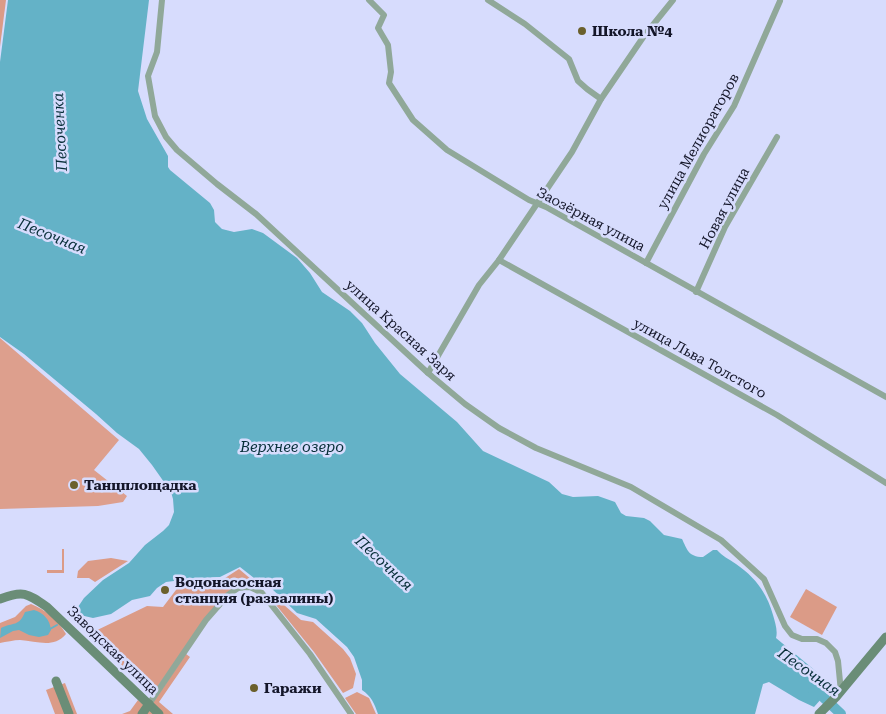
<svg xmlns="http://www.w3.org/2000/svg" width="886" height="714" font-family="'Roboto Serif',serif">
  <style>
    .green { fill: #dd9f8d }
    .forest { fill: #db9b87 }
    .water { fill: #64b2c7 }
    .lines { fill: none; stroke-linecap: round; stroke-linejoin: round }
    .stream { stroke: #64b2c7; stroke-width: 2 }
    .river { stroke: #64b2c7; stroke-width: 10 }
    .street { stroke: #90a899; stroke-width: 6 }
    .secondary { stroke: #6a8d77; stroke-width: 9 }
    .poi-dot { fill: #6b602c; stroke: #d7dcfd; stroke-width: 2 }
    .labels { text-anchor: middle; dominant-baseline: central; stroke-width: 5; stroke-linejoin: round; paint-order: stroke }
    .poi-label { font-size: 14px; font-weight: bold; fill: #141629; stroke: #d7dcfd; text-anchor: start }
    .street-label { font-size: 14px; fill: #141629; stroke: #d7dcfd }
    .water-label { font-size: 15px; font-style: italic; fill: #082f39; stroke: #d7dcfd }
  </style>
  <rect width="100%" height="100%" fill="#d7dcfd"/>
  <!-- green -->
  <path class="green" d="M0 338 119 440 94 470 127 496 123 502 98 506 0 509Z"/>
  <!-- forest -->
  <g class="forest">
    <path d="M0 0H6L0 47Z"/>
    <path d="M62 549H64V573H47V570H62Z"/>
    <path d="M111 558 128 561 95 582 89 578H77L78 571 88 561Z"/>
    <path d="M239 569 252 580 251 584 226 593 152 694 89 634 147 606 163 607 179 586 222 580Z"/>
    <path d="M806 589 837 607 822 635 790 617Z"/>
    <path d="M275 597 301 620 313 622 343 649 350 658 356 674 353 688 343 693 314 652 272 600Z"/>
    <path d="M31 604C46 610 58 620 66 634 53 649 37 641 20 640 14 640 6 642 0 643V623L15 617 26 606Z"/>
    <path d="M186 654 190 657 159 702 173 714H163L152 704Z"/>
    <path d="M65 683 77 714H55L46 690Z"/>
    <path d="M357 692 369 698 376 714H356L345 698Z"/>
    <path d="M138 700 154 714H122L130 711Z"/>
  </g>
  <!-- water -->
  <g class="water">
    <path d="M8 0H149L138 91 147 119 168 156V167L170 170 210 203 214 210 215 222 222 229 234 232 252 229 263 233 297 258 310 273 322 292 350 311 362 323 375 343 400 374 457 422 483 451 549 482 562 494 573 497 598 496 615 502 621 513 626 516 644 518 650 521 664 535 682 539C687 549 688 557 703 557L713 550H717C722 556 729 559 736 564 755 577 767 593 773 615 775 622 778 631 776 638L818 673 830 689 814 707 799 700 769 682 763 684 755 714H378C374 703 372 697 362 690V680L354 657 347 647 316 619 297 613 269 586 254 578 240 567 220 577 198 578 166 582 157 588 150 596 132 600 111 614 93 618 80 615 78 607 84 598 103 580 129 563 145 545 163 531 169 525 174 512 173 499 171 492 152 465 139 449 117 433 96 414 24 354 0 337V62Z"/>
    <path d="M34 610C44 613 50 620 51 630L48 635 39 637 29 635 19 630 13 631 0 638 1 628C13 622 19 627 25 612Z"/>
  </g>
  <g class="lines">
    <!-- stream -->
    <g class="stream">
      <path d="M74 615 78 612"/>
      <path d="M50 629 57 625"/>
    </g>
    <!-- river -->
    <path class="river" d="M813 690 823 697 841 714"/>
    <!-- street -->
    <g class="street">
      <path d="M162 0 157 52 148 76 155 116 166 137 177 150 217 184 256 214 428 373 465 404 499 428 536 448 631 487 721 540 764 579 785 626 792 635 802 639H817L826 643 835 652 838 661 841 692"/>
      <path d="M369 0 384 15 378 28 388 45 391 72 389 83 413 120 447 150 529 200 546 207 886 397"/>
      <path d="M488 0 525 24 569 59 578 81 587 89 601 99"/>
      <path d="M499 260 777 415 886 483"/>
      <path d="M646 263 704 154 734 106 780 1"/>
      <path d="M696 292 725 227 777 137"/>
      <path d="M428 373 479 285 499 260 572 152 601 99 644 36 673 0"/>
      <path d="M149 704 206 620 228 595 238 588 250 587 262 593 310 654 351 714"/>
    </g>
    <!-- secondary -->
    <g class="secondary">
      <path d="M0 599C23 590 27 593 47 607L159 714"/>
      <path d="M56 681 69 714"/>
      <path d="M142 714 149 704"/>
      <path d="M819 714 836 697 886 637"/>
    </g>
  </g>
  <!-- markers -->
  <g class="poi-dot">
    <circle cx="582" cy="31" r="5"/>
    <circle cx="74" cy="485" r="5"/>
    <circle cx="165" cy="590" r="5"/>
    <circle cx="254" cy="688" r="5"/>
  </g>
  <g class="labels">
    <!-- poi labels -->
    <g class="poi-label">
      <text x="592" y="31">Школа №4</text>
      <text x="84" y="485">Танцплощадка</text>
      <text x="175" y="582">Водонасосная<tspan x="175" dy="16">станция (развалины)</tspan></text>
      <text x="264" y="688">Гаражи</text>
    </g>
    <!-- street labels -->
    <g class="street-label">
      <text transform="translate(698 141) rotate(-61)">улица Мелиораторов</text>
      <text transform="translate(724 208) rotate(-62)">Новая улица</text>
      <text transform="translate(591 219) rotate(28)">Заозёрная улица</text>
      <text transform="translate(401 330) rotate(42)">улица Красная Заря</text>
      <text transform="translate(700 358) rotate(29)">улица Льва Толстого</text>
      <text transform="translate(113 650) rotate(44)">Заводская улица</text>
    </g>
    <!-- water labels -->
    <g class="water-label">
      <text transform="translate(60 132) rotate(-93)">Песоченка</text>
      <text transform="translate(52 236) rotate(22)">Песочная</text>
      <text x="292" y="447">Верхнее озеро</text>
      <text transform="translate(384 563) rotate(43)">Песочная</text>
      <text transform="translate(809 672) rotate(35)">Песочная</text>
    </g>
  </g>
</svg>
